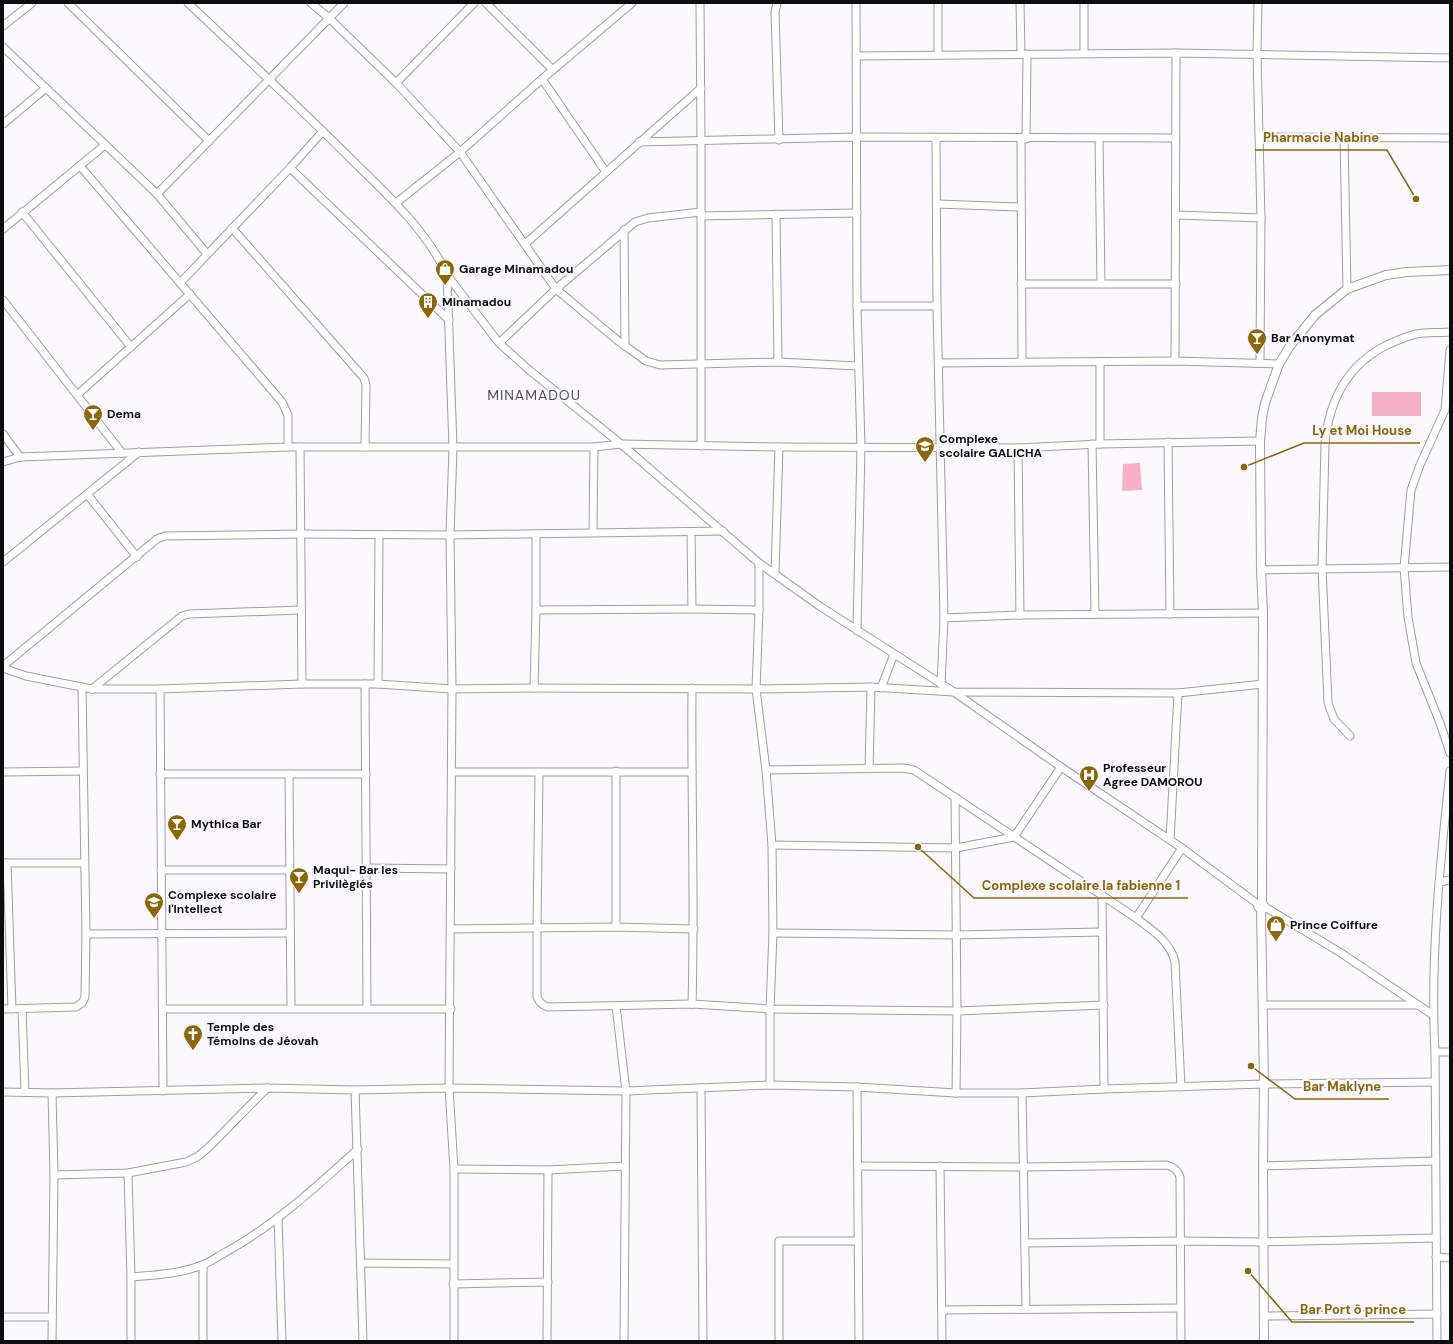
<svg xmlns="http://www.w3.org/2000/svg" width="1453" height="1344" font-family="'DM Sans',sans-serif">
  <style>
    .green { fill: #f6b0c7 }
    .lines { fill: none; stroke-linecap: round; stroke-linejoin: round }
    .minor-casing { stroke: #9f9ba7; stroke-width: 9 }
    .tertiary-casing { stroke: #9f9ba7; stroke-width: 10 }
    .minor { stroke: #fff; stroke-width: 7 }
    .tertiary { stroke: #fff; stroke-width: 8 }
    .labels { text-anchor: middle; dominant-baseline: central; stroke-width: 4; stroke-linejoin: round; paint-order: stroke }
    .poi-label { font-size: 12px; font-weight: bold; fill: #0d0c10; stroke: #fbf9ff; text-anchor: start }
    .quarter-label { font-size: 14px; letter-spacing: 1px; fill: #514e59; stroke: #fbf9ff }
    .leader { fill: none; stroke: #8c6708; stroke-width: 1.5 }
    .callout-dot { fill: #8c6708; stroke: #fbf9ff; stroke-width: 1.5 }
    .callout-label { font-size: 13px; text-anchor: middle; font-weight: bold; fill: #8c6708; stroke: #fbf9ff; stroke-width: 4; stroke-linejoin: round; paint-order: stroke }
  </style>
  <rect width="100%" height="100%" fill="#fbf9ff"/>
  <!-- green -->
  <g class="green">
    <rect x="1372" y="392" width="49" height="24"/>
    <path d="M1140 463 1142 490 1122 491 1123 464Z"/>
  </g>
  <g class="lines">
    <!-- minor casing -->
    <g class="minor-casing">
      <g id="minor">
        <path d="M68 3 209 141"/>
        <path d="M188 3C243 55 299 107 353 161 386 193 428 232 447 275L499 343 528 369 621 444 759 563 821 607 954 692 1061 767 1182 848 1259 905"/>
        <path d="M311 3 329 18 398 85 460 152 556 289 617 340 646 361 660 365 778 362 858 366"/>
        <path d="M486 3 553 70"/>
        <path d="M700 3 701 141V446"/>
        <path d="M777 3 775 12 779 140"/>
        <path d="M856 3 857 306 861 447 857 631"/>
        <path d="M1020 3 1021 54"/>
        <path d="M1084 3V53"/>
        <path d="M1258 3 1257 53 1261 218 1260 363"/>
        <path d="M3 26 32 3"/>
        <path d="M3 47 157 194 207 254"/>
        <path d="M938 54V3"/>
        <path d="M856 56 1176 53 1450 58"/>
        <path d="M542 79 606 172"/>
        <path d="M396 83 474 3"/>
        <path d="M3 124 46 88"/>
        <path d="M1260 137 1450 138"/>
        <path d="M936 138 937 306 944 618 941 684"/>
        <path d="M1344 138 1347 289"/>
        <path d="M1021 139 1022 362"/>
        <path d="M1026 139 1027 54"/>
        <path d="M1099 139 1101 283"/>
        <path d="M639 142 856 137 1175 138"/>
        <path d="M80 166 282 402 288 415V447"/>
        <path d="M290 168 449 320"/>
        <path d="M157 194 344 3"/>
        <path d="M396 203 460 152 542 79 632 3"/>
        <path d="M938 204 1021 207"/>
        <path d="M22 212 131 347"/>
        <path d="M776 214 778 362"/>
        <path d="M1176 215 1261 218"/>
        <path d="M701 216 857 213"/>
        <path d="M232 228 364 378 366 385 365 447"/>
        <path d="M3 229 105 145"/>
        <path d="M624 230 625 346"/>
        <path d="M525 244 701 88"/>
        <path d="M447 275 453 448 450 535 452 689 449 1088 454 1169V1341"/>
        <path d="M180 283 290 168 323 131"/>
        <path d="M1021 284H1176"/>
        <path d="M3 300 122 453"/>
        <path d="M857 306H937"/>
        <path d="M499 343 556 289 635 222 648 218 701 212"/>
        <path d="M1450 350 1445 410 1420 465 1411 490 1404 568 1408 617 1416 663 1440 723 1450 753"/>
        <path d="M1175 361 1176 53"/>
        <path d="M1100 362V444"/>
        <path d="M939 363 1175 361 1279 364"/>
        <path d="M77 395 190 294"/>
        <path d="M3 434 20 457"/>
        <path d="M1168 442 1170 614"/>
        <path d="M1092 444 1095 614"/>
        <path d="M300 447 302 684"/>
        <path d="M1018 448 1020 615"/>
        <path d="M3 462 20 457 288 447H594L621 444 779 447 1018 448 1100 444 1260 441"/>
        <path d="M87 494 137 557"/>
        <path d="M593 532 594 447"/>
        <path d="M691 532 692 609"/>
        <path d="M3 562 139 452"/>
        <path d="M759 563V610L756 689 766 770 772 845 773 933 770 1009V1085"/>
        <path d="M1261 570 1450 567"/>
        <path d="M775 573 779 447"/>
        <path d="M536 610 692 609 759 610"/>
        <path d="M944 618 1020 615 1263 613"/>
        <path d="M3 666 157 539 165 536 300 534 450 535 723 531"/>
        <path d="M3 668 26 676 92 689H160L302 684H378L452 689 534 688 756 689 871 687 954 692 1178 693 1263 684"/>
        <path d="M365 684 367 1008"/>
        <path d="M378 684 379 535"/>
        <path d="M534 688 536 610V534"/>
        <path d="M692 688C691 794 695 899 692 1004"/>
        <path d="M881 688 894 654"/>
        <path d="M92 689 182 616 189 614 301 610"/>
        <path d="M160 689 163 1091"/>
        <path d="M1350 736 1334 719 1328 703 1322 568 1325 444C1329 400 1347 365 1387 345 1396 341 1407 336 1416 334 1427 332 1439 333 1450 332"/>
        <path d="M869 769 871 687"/>
        <path d="M766 770 903 768 914 770 1136 918C1153 931 1170 941 1175 962L1181 1087"/>
        <path d="M3 772 83 771"/>
        <path d="M452 772H692"/>
        <path d="M539 773 537 928V997C540 1003 542 1005 548 1007L692 1004 770 1009 957 1011 1104 1005"/>
        <path d="M160 774H366"/>
        <path d="M289 774 291 1008"/>
        <path d="M955 797 957 1011 956 1093"/>
        <path d="M1170 840 1178 693"/>
        <path d="M772 845 956 848 1014 837 1061 767"/>
        <path d="M3 863H84"/>
        <path d="M7 863 12 1009"/>
        <path d="M367 868 451 869"/>
        <path d="M161 870H290"/>
        <path d="M1439 882 1450 880"/>
        <path d="M1102 895 1104 1089"/>
        <path d="M1265 907 1341 953 1433 1015"/>
        <path d="M1136 918 1182 848"/>
        <path d="M616 927V771"/>
        <path d="M451 929 616 927 694 929"/>
        <path d="M773 933 956 935 1102 932"/>
        <path d="M86 934 290 933"/>
        <path d="M1263 1005H1418"/>
        <path d="M616 1006 626 1091 624 1341"/>
        <path d="M3 1009 76 1007 82 1003 85 997 86 934 82 687"/>
        <path d="M22 1009 25 1092"/>
        <path d="M163 1009H451"/>
        <path d="M1435 1052H1450"/>
        <path d="M857 1087 859 1341"/>
        <path d="M701 1088 703 1341"/>
        <path d="M355 1090 363 1341"/>
        <path d="M3 1092 52 1093 267 1088 355 1090 449 1088 626 1091 770 1085 857 1087 956 1093H1022L1104 1089 1264 1084 1435 1082"/>
        <path d="M52 1093 54 1175 52 1341"/>
        <path d="M1022 1093 1026 1309"/>
        <path d="M858 1166 1024 1167 1167 1165C1174 1167 1178 1170 1180 1177L1181 1341"/>
        <path d="M940 1166 942 1341"/>
        <path d="M1263 1166 1435 1161"/>
        <path d="M454 1169 548 1170 625 1166"/>
        <path d="M128 1173 131 1277V1341"/>
        <path d="M54 1175 128 1173 186 1162 197 1157 208 1148 267 1088"/>
        <path d="M278 1217 282 1341"/>
        <path d="M1025 1243 1180 1241 1263 1242 1436 1238"/>
        <path d="M1436 1257 1450 1258"/>
        <path d="M361 1263 453 1264"/>
        <path d="M203 1265V1341"/>
        <path d="M131 1277C155 1275 180 1274 202 1265 211 1262 218 1256 226 1252 275 1225 317 1186 358 1149"/>
        <path d="M453 1284 548 1282"/>
        <path d="M942 1310 1180 1308"/>
        <path d="M1264 1316 1437 1314"/>
        <path d="M3 1317H52"/>
        <path d="M547 1341 548 1170"/>
        <path d="M779 1341V1241H858"/>
        <path d="M1437 1341 1435 1052C1430 958 1440 864 1450 771"/>
      </g>
    </g>
    <!-- tertiary casing -->
    <g class="tertiary-casing">
      <g id="tertiary">
        <path d="M1262 903 1258 906 1261 910 1265 907 1262 903 1263 613 1261 570 1260 441 1262 418 1265 403 1279 364 1290 346 1315 315 1347 289 1386 275 1407 272 1450 270"/>
        <path d="M1261 910 1264 1084 1263 1166 1264 1341"/>
      </g>
    </g>
    <!-- minor -->
    <use href="#minor" class="minor"/>
    <!-- tertiary -->
    <use href="#tertiary" class="tertiary"/>
  </g>
  <!-- icons -->
  <defs>
    <g id="shop-pin" transform="scale(1)"><path d="M0 17L-7.5 6A9.5 9.5 0 1 1 7.5 6Z" fill="#8c6708" stroke="#fbf9ff"/><path d="M-5-2.5h2.3a2.7 3.5 0 0 1 5.4 0H5L5.5 6h-11ZM-1.5-2.5h3a1.5 2.3 0 0 0-3 0Z" fill="#fff"/></g>
    <g id="building-pin" transform="scale(1)"><path d="M0 17L-7.5 6A9.5 9.5 0 1 1 7.5 6Z" fill="#8c6708" stroke="#fbf9ff"/><path d="M-4-6H4V6H1V3H-1V6H-4ZM-2.5-4.3h1.7v1.8h-1.7ZM.8-4.3h1.7v1.8H.8ZM-2.5-1h1.7V.8h-1.7ZM.8-1h1.7V.8H.8Z" fill="#fff"/></g>
    <g id="bar-pin" transform="scale(1)"><path d="M0 17L-7.5 6A9.5 9.5 0 1 1 7.5 6Z" fill="#8c6708" stroke="#fbf9ff"/><path d="M-6-5H6L.8 .8V4.5H3.5V6h-7V4.5H-.8V.8Z" fill="#fff"/></g>
    <g id="school-pin" transform="scale(1)"><path d="M0 17L-7.5 6A9.5 9.5 0 1 1 7.5 6Z" fill="#8c6708" stroke="#fbf9ff"/><path d="M0-5L7-2L0 1L-7-2ZM-4 1L0 2.5L4 1V4Q0 6-4 4Z" fill="#fff"/></g>
    <g id="hospital-pin" transform="scale(1)"><path d="M0 17L-7.5 6A9.5 9.5 0 1 1 7.5 6Z" fill="#8c6708" stroke="#fbf9ff"/><path d="M-5-5h3v3.5h4V-5h3V5h-3V1.5h-4V5h-3Z" fill="#fff"/></g>
    <g id="church-pin" transform="scale(1)"><path d="M0 17L-7.5 6A9.5 9.5 0 1 1 7.5 6Z" fill="#8c6708" stroke="#fbf9ff"/><path d="M-1.2-6h2.4v3.5h3.3v2.4h-3.3V6h-2.4V-.1h-3.3v-2.4h3.3Z" fill="#fff"/></g>
  </defs>
  <g fill-rule="evenodd">
    <use href="#shop-pin" x="445" y="269"/>
    <use href="#building-pin" x="428" y="302"/>
    <use href="#bar-pin" x="1257" y="338"/>
    <use href="#bar-pin" x="93" y="414"/>
    <use href="#school-pin" x="925" y="446"/>
    <use href="#hospital-pin" x="1089" y="775"/>
    <use href="#bar-pin" x="177" y="824"/>
    <use href="#bar-pin" x="299" y="877"/>
    <use href="#school-pin" x="154" y="902"/>
    <use href="#shop-pin" x="1276" y="925"/>
    <use href="#church-pin" x="193" y="1034"/>
  </g>
  <g class="labels">
    <!-- poi labels -->
    <g class="poi-label">
      <text x="459" y="269">Garage Minamadou</text>
      <text x="442" y="302">Minamadou</text>
      <text x="1271" y="338">Bar Anonymat</text>
      <text x="107" y="414">Dema</text>
      <text x="939" y="439">Complexe<tspan x="939" dy="14">scolaire GALICHA</tspan></text>
      <text x="1103" y="768">Professeur<tspan x="1103" dy="14">Agree DAMOROU</tspan></text>
      <text x="191" y="824">Mythica Bar</text>
      <text x="313" y="870">Maqui- Bar les<tspan x="313" dy="14">Privilègiés</tspan></text>
      <text x="168" y="895">Complexe scolaire<tspan x="168" dy="14">l'Intellect</tspan></text>
      <text x="1290" y="925">Prince Coiffure</text>
      <text x="207" y="1027">Temple des<tspan x="207" dy="14">Témoins de Jéovah</tspan></text>
    </g>
    <!-- quarter labels -->
    <g class="quarter-label">
      <text x="534" y="395">MINAMADOU</text>
    </g>
  </g>
  <!-- callouts -->
  <path class="leader" d="M1416 199L1387 150H1255M1244 467L1304 443H1420M918 847L974 898H1188M1251 1066L1295 1099H1389M1248 1271L1292 1322H1414"/>
  <g class="callout-dot">
    <circle cx="1416" cy="199" r="4"/>
    <circle cx="1244" cy="467" r="4"/>
    <circle cx="918" cy="847" r="4"/>
    <circle cx="1251" cy="1066" r="4"/>
    <circle cx="1248" cy="1271" r="4"/>
  </g>
  <g class="callout-label">
    <text x="1321" y="142">Pharmacie Nabine</text>
    <text x="1362" y="435">Ly et Moi House</text>
    <text x="1081" y="890">Complexe scolaire la fabienne 1</text>
    <text x="1342" y="1091">Bar Maklyne</text>
    <text x="1353" y="1314">Bar Port ô prince</text>
  </g>
  <!-- border -->
  <rect width="1453" height="1344" fill="none" stroke="#0d0c10" stroke-width="8"/>
</svg>
